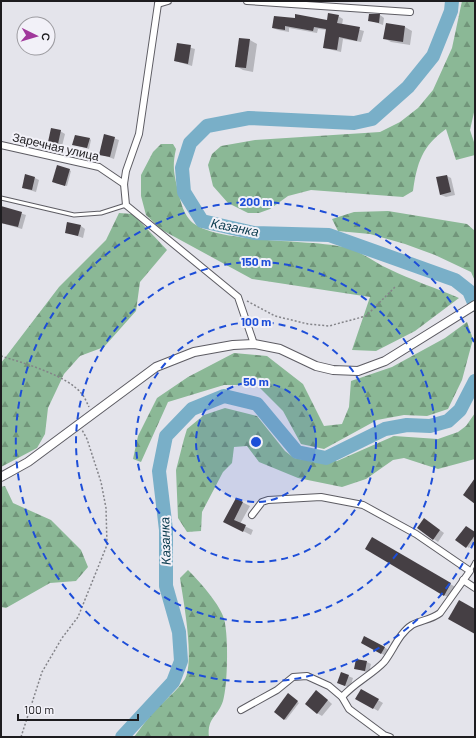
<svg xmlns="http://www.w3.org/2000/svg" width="476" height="738" font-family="Barlow,sans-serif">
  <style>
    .forest { fill: url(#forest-firs) }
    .shadow { fill: #0003 }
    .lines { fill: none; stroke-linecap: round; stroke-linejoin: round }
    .river { stroke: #79afc8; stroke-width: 14 }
    .building { fill: #453f44 }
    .service-casing { stroke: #5d5c63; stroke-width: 5 }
    .minor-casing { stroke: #5d5c63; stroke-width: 8 }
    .tertiary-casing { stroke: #5d5c63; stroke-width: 10 }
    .path { stroke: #848489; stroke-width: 1.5; stroke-dasharray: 2 2; stroke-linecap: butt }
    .service { stroke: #fff; stroke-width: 3 }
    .minor { stroke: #fff; stroke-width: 6 }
    .tertiary { stroke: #fff; stroke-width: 8 }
    .ring { fill: none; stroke: #1d4ed8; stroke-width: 2; stroke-dasharray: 7 5 }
    .labels { text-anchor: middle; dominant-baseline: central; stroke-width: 4; stroke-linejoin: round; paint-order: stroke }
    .street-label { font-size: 12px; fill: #1d1c1f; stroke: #f2f1f8 }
    .water-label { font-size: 13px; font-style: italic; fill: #0a3a4d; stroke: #f2f1f8 }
    .centre { fill: #1d4ed8; stroke: #f2f1f8; stroke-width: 2 }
    .ring-label { font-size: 12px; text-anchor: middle; font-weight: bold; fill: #1d4ed8; stroke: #f2f1f8; stroke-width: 4; stroke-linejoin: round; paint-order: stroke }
  </style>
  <defs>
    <pattern id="forest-firs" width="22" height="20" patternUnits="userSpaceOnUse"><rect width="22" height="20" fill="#8bb896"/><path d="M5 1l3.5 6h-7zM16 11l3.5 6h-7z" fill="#71957a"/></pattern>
  </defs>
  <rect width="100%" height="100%" fill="#e4e4eb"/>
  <!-- forest -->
  <g class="forest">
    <path d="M462 1H475V108L470 130 475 145V155L456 160 446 129C422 146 417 163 413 191L403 197 311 190 288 196 270 209 259 213H248L228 203 213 186 208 165 212 154 221 146 255 140 380 132 400 122 418 108 433 90 452 48Z"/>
    <path d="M161 144H173L176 149C172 167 174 173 178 191 180 199 183 212 189 219 209 245 313 238 348 248 362 252 375 263 389 269 411 280 436 288 459 298L415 331 376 351 352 350 370 297 252 279 162 230 146 215 141 196V175L153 152Z"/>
    <path d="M388 211 467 224 475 231V281L471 272 435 255 405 244 370 234 338 231 332 219 354 212Z"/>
    <path d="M119 213 133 214 167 250 140 282 136 311 104 347 80 356 64 374 48 408 45 434 37 448 1 467V363L59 287 106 240Z"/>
    <path d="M467 322 473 339 462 380 448 409 427 416 404 415 377 420 324 449 301 444 283 411 257 385H224L168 402 141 462 133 459 138 436 157 398 188 377 234 353 267 356 303 384 324 426 342 424 349 407 351 381 392 367 445 338Z"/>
    <path d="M225 408 257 416 285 451 294 458 305 460 337 461 394 436 438 439 458 432 466 426 475 413V459L438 469 404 458 393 460 366 479 342 487 298 478 259 462 247 446 234 447 232 463 223 472 202 512 201 531 187 532 178 518 176 470 184 439 187 429 204 415Z"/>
    <path d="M5 486 13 503 51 520 81 550 88 567 76 581 50 583 6 608 1 607V487Z"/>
    <path d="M188 570C198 580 218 602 223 616 229 629 228 686 223 701 218 717 207 717 209 737H134C141 728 147 719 155 710 165 700 177 691 185 679 195 661 183 599 180 578Z"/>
  </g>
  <!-- shadow -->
  <g class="shadow">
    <path d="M370 15H380L384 18 383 25 369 20Z"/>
    <path d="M338 16 343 19 342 25 364 31 361 42 343 39 341 52 324 48 327 30 318 29 317 33 289 28V32L278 30 273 28 274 17 328 21Z"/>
    <path d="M386 24 405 27 412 31 410 45 391 42 384 38Z"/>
    <path d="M250 40 257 44 253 72 243 70 236 66Z"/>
    <path d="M178 44 195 49 192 66 175 61Z"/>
    <path d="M60 131 65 134 62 146 49 141Z"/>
    <path d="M105 135 119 140 114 159 100 154Z"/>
    <path d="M90 139 91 140 89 149 75 145Z"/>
    <path d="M69 170 71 171 67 186 55 183Z"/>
    <path d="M447 176 451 178 455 195 446 197 441 195Z"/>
    <path d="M35 178 39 180 36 192 23 188Z"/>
    <path d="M1 207 26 215 22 229 1 223Z"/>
    <path d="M81 226 85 229 83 238 66 232Z"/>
    <path d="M236 499 250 506 240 524 253 530 251 535 231 525Z"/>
    <path d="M429 522 444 533 438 542 418 528Z"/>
    <path d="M475 533V539L469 548 457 540Z"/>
    <path d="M372 538 457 588 451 599 366 549Z"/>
    <path d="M365 637 389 650 386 656 362 643Z"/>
    <path d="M367 662 371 664 369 673 355 668Z"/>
    <path d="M348 676 353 678 350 688 338 683Z"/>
    <path d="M361 690 383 703 378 711 357 698Z"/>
    <path d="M321 694 332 704 322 716 317 713Z"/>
    <path d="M290 696 299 703 286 720 284 719Z"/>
  </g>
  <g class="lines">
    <!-- river -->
    <g class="river">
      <path d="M452 1 451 11 433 56 408 87 372 119 354 123 249 118 207 126 190 143 182 168 184 192 202 221 254 233 329 235 455 280 469 291 475 305"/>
      <path d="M122 737 173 682 181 661 179 632 166 586V530L159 471 166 436 192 409 224 396 257 404 297 452 326 458 385 429 407 425 430 426 448 421 460 410 475 381"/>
    </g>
  </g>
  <!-- building -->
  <g class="building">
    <path d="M328 13 339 15 337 23 360 27 357 41 339 37 337 50 323 48 326 29 314 27 313 31 285 26V30L272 28 274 16 295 18V14L327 20Z"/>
    <path d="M369 14H380L379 23 368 21Z"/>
    <path d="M386 23 405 26 403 42 383 39Z"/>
    <path d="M239 38 250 39 246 68 235 67Z"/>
    <path d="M177 43 191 45 188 64 174 61Z"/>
    <path d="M51 128 61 130 58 144 48 142Z"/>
    <path d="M104 134 115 137 110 157 99 155Z"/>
    <path d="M75 135 90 138 87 148 72 145Z"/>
    <path d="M57 165 70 169 65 186 52 182Z"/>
    <path d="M25 174 35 177 32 190 22 188Z"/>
    <path d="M447 175 451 192 440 195 436 177Z"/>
    <path d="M1 206 22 212 18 227 1 223Z"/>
    <path d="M67 222 81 225 78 236 65 233Z"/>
    <path d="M475 478V504L463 495Z"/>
    <path d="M236 498 243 502 234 520 246 525 243 532 223 522Z"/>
    <path d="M424 518 440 530 433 540 417 528Z"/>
    <path d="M466 526 475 532V535L466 548 455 540Z"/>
    <path d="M372 537 451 583 444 596 365 549Z"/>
    <path d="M459 600 475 609V634L448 619Z"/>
    <path d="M364 636 385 647 381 654 361 643Z"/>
    <path d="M356 659 367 661 365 671 354 669Z"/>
    <path d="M341 672 349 675 345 686 337 683Z"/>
    <path d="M361 689 379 699 373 709 355 699Z"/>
    <path d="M316 690 328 700 317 714 305 704Z"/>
    <path d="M288 693 298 701 284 720 274 712Z"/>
  </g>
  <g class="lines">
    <!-- service casing -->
    <g class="service-casing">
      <g id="service">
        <path d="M1 198 74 215 101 213 126 205"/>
        <path d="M470 571 475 562"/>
      </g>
    </g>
    <!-- minor casing -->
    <g class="minor-casing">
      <g id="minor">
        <path d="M247 1 410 12"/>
        <path d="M158 4 139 134 126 171 124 184 126 205 238 297 254 344"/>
        <path d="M158 4 168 1"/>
        <path d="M1 145 99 167 124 184"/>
        <path d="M252 515 262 502 268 500 321 497 363 505 416 534 470 571 440 613C431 620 421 620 412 625 399 633 393 651 384 662 373 674 354 683 342 697"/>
        <path d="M463 580 475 588"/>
        <path d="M241 710 277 690 293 677 307 676 329 686 342 697 349 709 384 735 390 737"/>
      </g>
    </g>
    <!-- tertiary casing -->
    <g class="tertiary-casing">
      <path id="tertiary" d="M1 477 28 462 156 367 194 352 233 345 254 344 280 349 316 366 333 370 358 371 385 361 475 305"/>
    </g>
    <!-- path -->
    <g class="path">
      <path d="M247 301 275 316 308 324 329 326 366 316 395 287"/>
      <path d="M1 356C23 363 67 375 82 394 85 398 87 403 89 407"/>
      <path d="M21 737 42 672 62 638 78 617 107 545 106 508 101 482 87 439 82 430"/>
    </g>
    <!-- service -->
    <use href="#service" class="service"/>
    <!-- minor -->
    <use href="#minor" class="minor"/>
    <!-- tertiary -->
    <use href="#tertiary" class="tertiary"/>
  </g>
  <!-- distance rings -->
  <circle cx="256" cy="442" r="60" fill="#1d4ed8" fill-opacity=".12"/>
  <g class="ring">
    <circle cx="256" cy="442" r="60"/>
    <circle cx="256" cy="442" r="120"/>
    <circle cx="256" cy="442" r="180"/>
    <path d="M474 542A240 240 0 1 1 474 342"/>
  </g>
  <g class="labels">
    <!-- street labels -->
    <g class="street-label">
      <text transform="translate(56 146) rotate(13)">Заречная улица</text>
    </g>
    <!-- water labels -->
    <g class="water-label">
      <text transform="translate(235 227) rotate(11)">Казанка</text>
      <text transform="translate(165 541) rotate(-92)">Казанка</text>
    </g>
  </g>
  <circle cx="256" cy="442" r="6" class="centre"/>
  <g class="ring-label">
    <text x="256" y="206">200 m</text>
    <text x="256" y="266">150 m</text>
    <text x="256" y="326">100 m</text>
    <text x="256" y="386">50 m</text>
  </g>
  <!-- border -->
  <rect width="476" height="738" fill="none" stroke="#1d1c1f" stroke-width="4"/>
  <!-- north arrow -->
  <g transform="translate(36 36) rotate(95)"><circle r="19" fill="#f2f1f8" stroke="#9d9ca1"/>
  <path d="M0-3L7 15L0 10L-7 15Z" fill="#a0389b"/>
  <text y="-6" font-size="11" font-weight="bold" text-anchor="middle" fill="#1d1c1f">С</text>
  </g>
  <!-- scale -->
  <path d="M18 714v6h120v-6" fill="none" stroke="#1d1c1f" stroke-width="2"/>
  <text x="24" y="714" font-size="12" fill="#1d1c1f" stroke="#f2f1f8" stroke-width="3" paint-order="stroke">100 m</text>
</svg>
